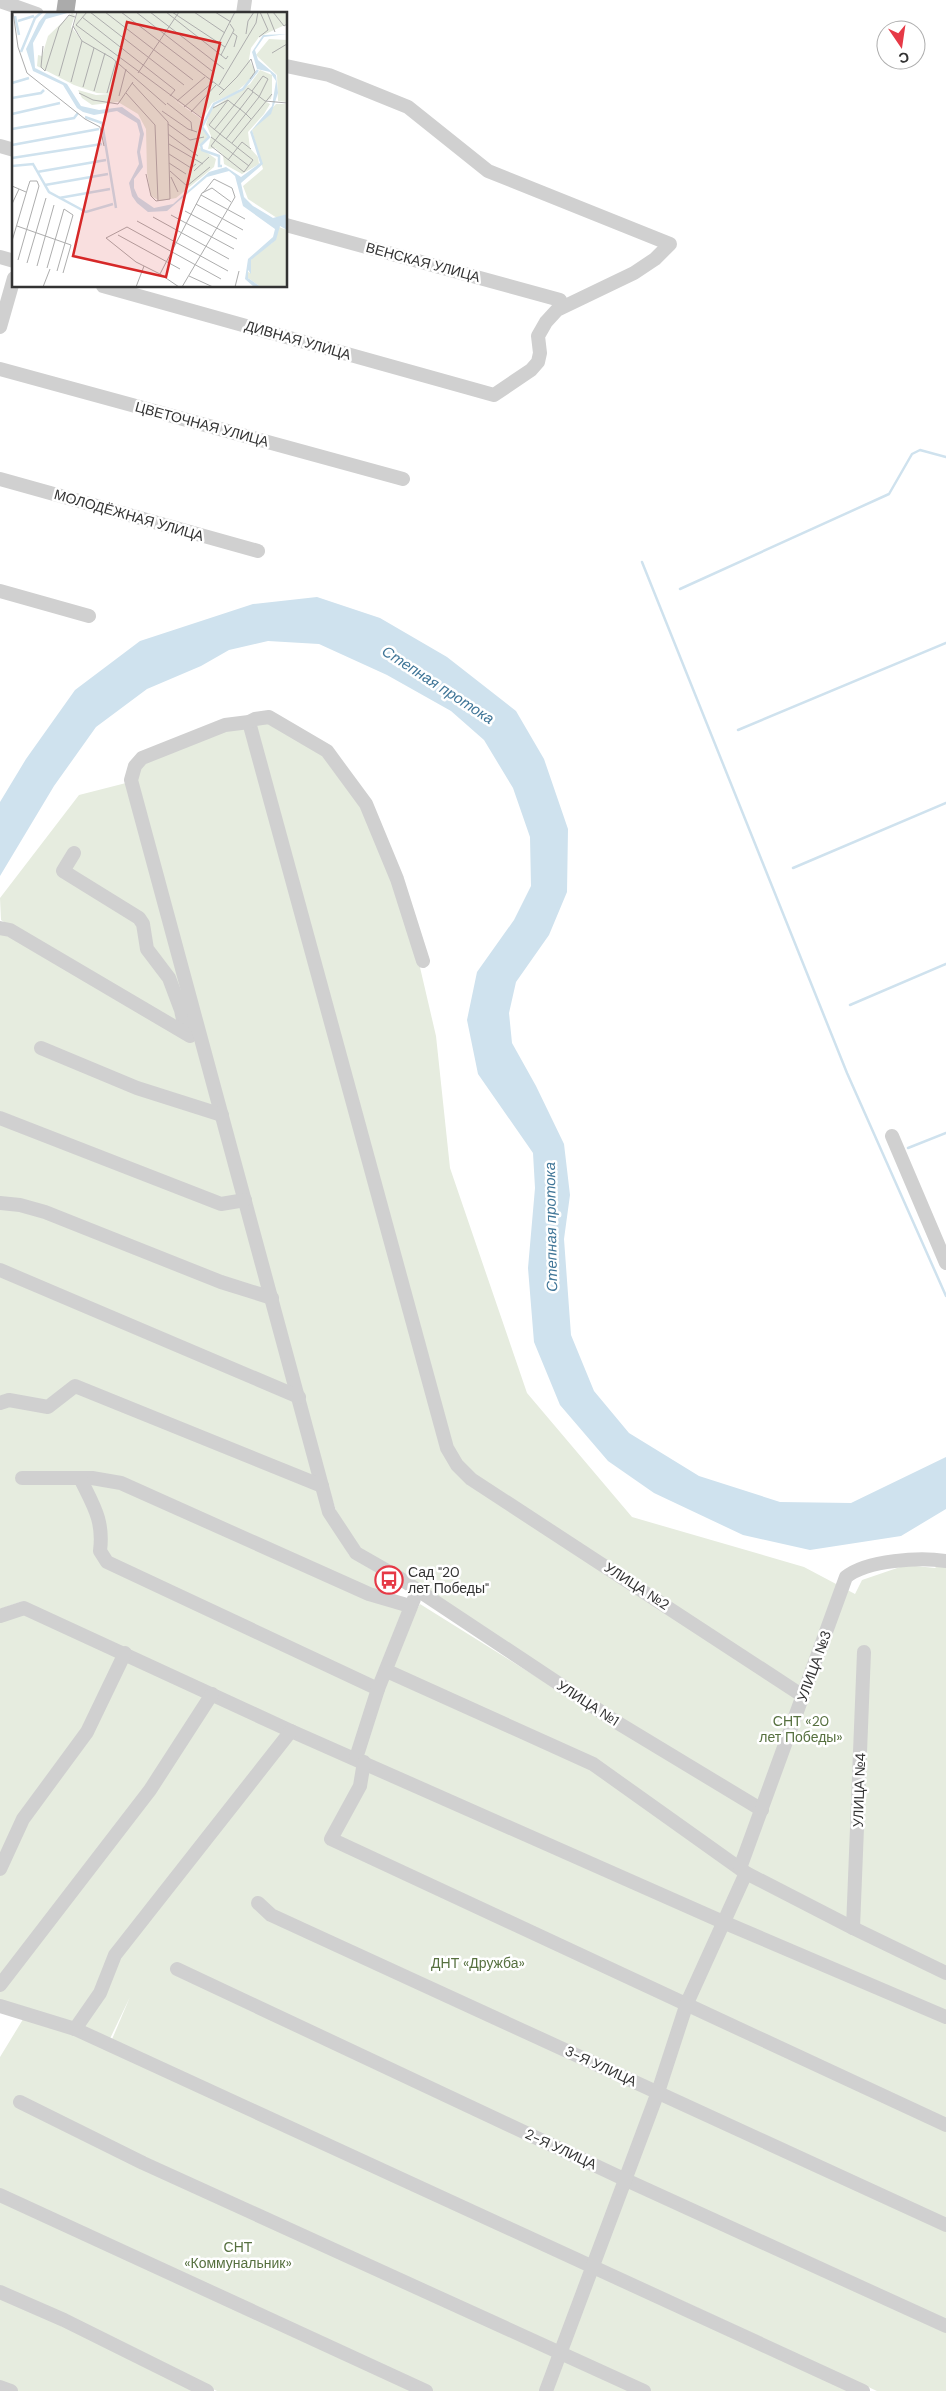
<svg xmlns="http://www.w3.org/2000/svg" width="946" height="2391" font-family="'DM Sans',sans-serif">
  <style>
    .green { fill: #e6ecdf }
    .water { fill: #cfe2ee }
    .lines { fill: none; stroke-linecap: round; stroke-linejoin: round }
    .stream { stroke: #cfe2ee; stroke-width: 2.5 }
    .minor { stroke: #d0d0d0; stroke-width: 14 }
    .major { stroke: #ababab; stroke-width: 18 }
    .labels { text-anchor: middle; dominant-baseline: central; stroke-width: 5; stroke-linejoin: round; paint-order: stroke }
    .street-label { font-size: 14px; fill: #333; stroke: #fff }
    .poi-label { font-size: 14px; fill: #333; stroke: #fff; text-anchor: start }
    .park-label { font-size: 14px; fill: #56703f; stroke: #fff }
    .water-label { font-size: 15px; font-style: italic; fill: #3f7597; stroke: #fff }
    .inset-river { fill: none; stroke: #cfe2ee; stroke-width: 2.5 }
    .inset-road { fill: none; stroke: #adadad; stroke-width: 1 }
    .view { fill: #d62828; fill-opacity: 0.15; stroke: #d62828; stroke-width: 2.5 }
    .inset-edge { fill: none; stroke: #333; stroke-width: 2.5 }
  </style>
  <rect width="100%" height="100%" fill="#fff"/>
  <!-- green -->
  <g class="green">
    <path d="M268 720 324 754 361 805 391 880 419 963 436 1036 450 1168 527 1393 632 1517 804 1567 855 1594 862 1580 906 1565 935 1568 946 1557V1967L758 1876 597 1764 594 1769 703 1843 752 1882 946 1977V2391H877L696 2307 110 2044 130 1997 105 2049 851 2391H217L0 2287V2057L25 2016 0 2001V1621L24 1610 335 1756 339 1748 23 1601 0 1609V931L7 924 1 920 0 898 79 795 126 783 325 1507 349 1555 387 1579 376 1602 414 1614 420 1604 610 1723 614 1714 362 1550 339 1520 321 1464 135 775 141 762 226 728Z"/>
    <path d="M0 2298 63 2322 197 2391H0Z"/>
  </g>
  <!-- water -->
  <path class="water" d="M317 597 380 618 447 657 516 711 544 759 568 829 567 892 549 935 516 982 509 1013 512 1043 536 1086 564 1144 570 1195 564 1239 571 1335 594 1391 629 1433 699 1476 780 1502 851 1503 946 1457V1509L901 1536 810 1550 743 1535 654 1493 608 1461 560 1405 534 1342 528 1268 535 1188 533 1153 478 1074 467 1020 477 972 514 920 531 886 530 837 513 788 484 740 451 711 387 675 319 644 268 641 229 650 201 666 147 689 96 727 54 786 0 876V802L26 759 75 690 140 641 253 604Z"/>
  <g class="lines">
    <!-- stream -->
    <g class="stream">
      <path d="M642 562 847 1073 946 1296"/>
      <path d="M680 589 889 494 912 454 920 450 946 457"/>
      <path d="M738 730 946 643"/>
      <path d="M793 868 946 803"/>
      <path d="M850 1005 946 964"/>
      <path d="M908 1148 946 1133"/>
    </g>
    <!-- minor -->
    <g class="minor">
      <path d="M0 1 37 14"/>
      <path d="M243 14 245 0"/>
      <path d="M0 146 14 150"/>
      <path d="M286 225 560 300"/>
      <path d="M0 257 14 261"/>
      <path d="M103 286 494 395 531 370 538 362 540 353 538 336 546 322 557 310 634 273 655 259 670 244 488 171 408 107 329 75 286 66"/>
      <path d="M0 327 14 278"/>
      <path d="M0 369 403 479"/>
      <path d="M0 479 258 551"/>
      <path d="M0 591 89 616"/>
      <path d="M249 722 447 1448 457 1465 471 1479 803 1696"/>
      <path d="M74 853 63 871 139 918 143 924 147 949 169 978 181 1010 186 1033"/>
      <path d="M0 928 10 930 190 1036"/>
      <path d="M423 961 397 879 366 804 327 751 269 717 255 719 249 722 225 725 142 758 135 766 131 780 329 1512 356 1553 398 1577 618 1723 762 1810"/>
      <path d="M41 1048 137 1088 222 1115"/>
      <path d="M0 1118 221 1204 245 1200"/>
      <path d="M892 1136 946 1263"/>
      <path d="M0 1203 20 1205 45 1212 221 1282 272 1298"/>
      <path d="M0 1270 299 1397"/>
      <path d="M0 1403 9 1400 48 1407 75 1386 322 1486"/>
      <path d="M22 1478H92L121 1483 369 1594 410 1606"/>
      <path d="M80 1478C93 1505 104 1520 100 1551L107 1562 378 1689"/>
      <path d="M0 1616 24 1608 291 1731 723 1922 946 2017"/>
      <path d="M387 1671 593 1764 746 1873 853 1928 946 1973"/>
      <path d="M356 1758 378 1689 414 1599"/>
      <path d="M364 1762 360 1786 331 1839 946 2125"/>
      <path d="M740 1868 846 1577C867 1560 920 1557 946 1561"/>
      <path d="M0 1869 23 1819 87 1732 125 1653"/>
      <path d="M258 1903 271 1915 946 2225"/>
      <path d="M853 1928 864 1652"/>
      <path d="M177 1969 626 2180 946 2326"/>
      <path d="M0 1985 150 1790 212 1694"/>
      <path d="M0 2006 75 2029 863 2391"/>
      <path d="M75 2029 100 1993 115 1955 291 1731"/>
      <path d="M20 2102 143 2163 644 2391"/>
      <path d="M0 2195 426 2391"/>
      <path d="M0 2292 64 2320 207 2391"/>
      <path d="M0 2387 11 2391"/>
      <path d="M546 2391 658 2092 687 2003 746 1873"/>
    </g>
    <!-- major -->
    <path class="major" d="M65 14 67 0"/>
  </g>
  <!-- icons -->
  <defs>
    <g id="bus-ring" transform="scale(1.4375)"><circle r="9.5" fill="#fff" stroke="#e63946" stroke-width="1.5"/><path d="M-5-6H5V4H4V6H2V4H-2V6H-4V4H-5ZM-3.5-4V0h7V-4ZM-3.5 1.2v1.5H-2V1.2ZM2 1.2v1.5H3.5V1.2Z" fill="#e63946"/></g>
  </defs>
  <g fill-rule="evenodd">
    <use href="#bus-ring" x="389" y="1580"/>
  </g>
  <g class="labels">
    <!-- street labels -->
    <g class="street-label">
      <text transform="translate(423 262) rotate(15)">ВЕНСКАЯ УЛИЦА</text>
      <text transform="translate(298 340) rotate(16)">ДИВНАЯ УЛИЦА</text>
      <text transform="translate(202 424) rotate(15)">ЦВЕТОЧНАЯ УЛИЦА</text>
      <text transform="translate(129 515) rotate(16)">МОЛОДЁЖНАЯ УЛИЦА</text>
      <text transform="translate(637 1586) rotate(33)">УЛИЦА №2</text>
      <text transform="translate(814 1666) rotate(-70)">УЛИЦА №3</text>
      <text transform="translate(588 1703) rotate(33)">УЛИЦА №1</text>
      <text transform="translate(859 1790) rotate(-88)">УЛИЦА №4</text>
      <text transform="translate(601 2066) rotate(25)">3-Я УЛИЦА</text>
      <text transform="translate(561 2149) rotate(25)">2-Я УЛИЦА</text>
    </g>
    <!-- poi labels -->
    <g class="poi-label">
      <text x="408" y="1572">Сад "20<tspan x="408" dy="16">лет Победы"</tspan></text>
    </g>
    <!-- park labels -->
    <g class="park-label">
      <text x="801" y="1721">СНТ «20<tspan x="801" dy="16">лет Победы»</tspan></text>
      <text x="478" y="1963">ДНТ «Дружба»</text>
      <text x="238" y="2247">СНТ<tspan x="238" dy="16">«Коммунальник»</tspan></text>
    </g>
    <!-- water labels -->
    <g class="water-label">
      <text transform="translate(438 685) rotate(33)">Степная протока</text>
      <text transform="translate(551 1227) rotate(-91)">Степная протока</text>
    </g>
  </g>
  <!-- overview -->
  <g transform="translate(12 12)">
    <rect width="275" height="275" fill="#fff"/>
    <path d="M65 0H275V12L247 25 239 36 237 47 243 59 238 68 224 80 200 91 191 106 161 87 191 108 189 115 196 125 187 135 204 147 202 155 164 186 148 189 139 184 135 161 134 117 126 102 106 90 80 93 70 86 66 78 84 83 98 82 85 81 62 73 25 54 26 43 30 44 36 24 60 1 63 3 59 15 71 29 62 15ZM257 27 275 28 274 90 266 89 265 63 244 43ZM248 58 260 63V82L259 87 253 89 258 92 252 102 236 120 238 136 246 145 247 152 230 162 212 152 211 143 203 136 196 137 199 124 194 112 200 96 238 72ZM264 92H275V202L265 206 236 187 231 174 251 157 240 118ZM267 215 275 218V275H249L236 266 235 259 238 261 239 248 243 242 260 231Z" fill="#e6ecdf"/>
    <path d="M35 0H59L34 7 21 31 23 56 55 72 69 94 87 98 110 95 128 108 132 122 128 140 131 155 122 167V176L126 185 142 196 161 192 197 160 214 155 229 165 248 151 238 120 260 94 264 69 258 60 245 57 240 40 251 23 275 22 252 25 243 38 246 48 264 63 266 81 259 102 240 118 251 152 229 171 232 185 241 194 261 206 275 202V257V218L268 214 264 228 239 248V262L236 258V266L249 275H242L233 267 236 247 261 225 263 217 231 194 223 164 217 159 195 165 155 199 136 200 125 191 120 184 117 171 127 152 125 140 128 122 125 111 105 99 82 103 71 100 65 96 51 73 21 59 14 37 27 10Z" fill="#cfe2ee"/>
    <path class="inset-river" d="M3 4 7 23M6 9 22 4M9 40 23 6 30 0M0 71 17 66M0 86 29 81 32 78M0 102 48 91M73 105 90 111 104 196M0 117 62 106 66 101M0 133 87 117M0 146 90 132M0 154 21 152 37 180 74 200 101 192M210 154H207V144L190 138 189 133 197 125 190 115 202 92 231 77 246 58M25 160 94 148M33 173 96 162M47 186 98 177"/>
    <path class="inset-road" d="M1 0 6 35 15 61 73 107 88 115 92 134M75 0 64 13 191 107M78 0 172 73M93 0 181 68M109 0 212 78M124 0 200 59M138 0 212 57M154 0 214 47 216 44M160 0 213 35M182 0 213 21M203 0 219 10M255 0 263 20M261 0 272 14 275 12M70 5 163 78 158 84M61 14 70 29 100 46 154 93M221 21 225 24 222 35M234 22 236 9 242 0M247 25 256 18 248 0M207 31 223 0M31 34 29 55 33 59 47 15 57 3 63 5M260 41 275 32M209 43 222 18 218 12M126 61 167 0M47 64 65 0M59 70 70 29M120 71 156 110 158 187 144 189 139 184 134 162M207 73 244 11 246 0M71 75 82 36M82 79 93 41M67 81 81 88 106 92 121 70M95 81 104 49M114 81 143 113 146 189M207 83 225 65 239 47 243 60 238 67M107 84 114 57M165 89 193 65M155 91 179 110 180 119M172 95 201 70M201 96 216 88M150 99 176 117 185 120M179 100 204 73M239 107 234 102 228 97 222 93 217 89 216 88 197 113 208 122 199 134 232 160 241 148 208 122 228 97 241 80M156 112 178 128 192 125M202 118 236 76 253 89 275 91M156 122 186 144M199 125 237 154M214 127 247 85 256 67 251 64 240 79M220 131 260 82M157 132 191 152M157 142 179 156 184 152M216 148 230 130 239 137M157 151 174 162M158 159 175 174 198 155M182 159 197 145M159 165 166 180M0 174 14 180M189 183 233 207M0 192 7 177M184 192 231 218M173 199 225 227M159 203 222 237M141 205 217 247M125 209 216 259M5 214 59 233 51 261M106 223 168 257M94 226 115 215 209 267M94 226 124 250 148 262 167 275M0 229 16 175 18 169H25L27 174 6 248M15 251 34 186M25 254 42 193M35 256 52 197 61 203 45 259M148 262 190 181 200 176 219 190M177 264 201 275M31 275 38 257M124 275 132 254M170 275 223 185 220 176 202 167 191 181M223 275 227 259"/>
    <path class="view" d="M115 10 208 31 154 265 61 244Z"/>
    <rect width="275" height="275" class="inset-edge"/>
  </g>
  <!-- north arrow -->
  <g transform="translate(901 45) rotate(167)"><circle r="24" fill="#ffffff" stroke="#adadad"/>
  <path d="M0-4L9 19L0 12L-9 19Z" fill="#e63946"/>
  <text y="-8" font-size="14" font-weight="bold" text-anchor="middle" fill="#333333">С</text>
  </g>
</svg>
